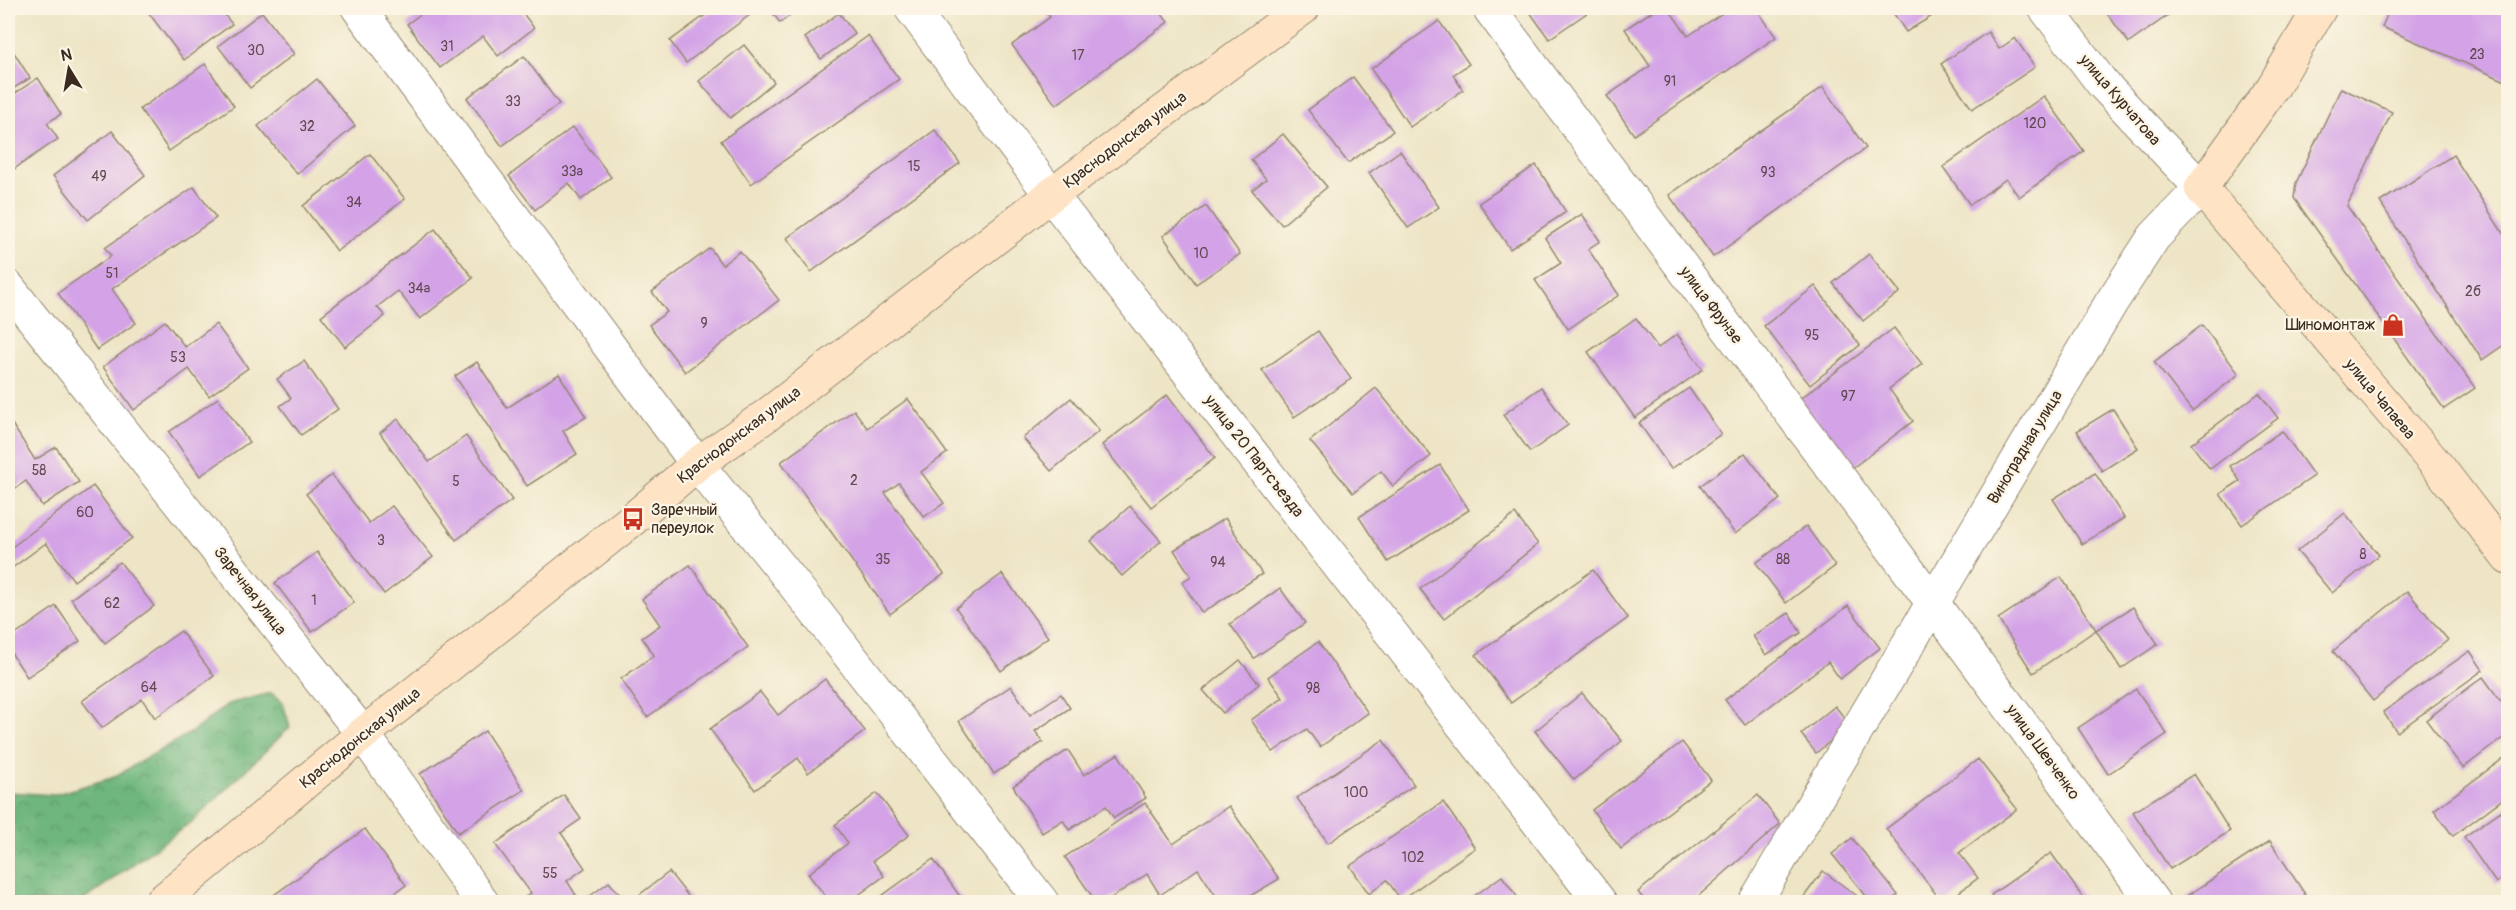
<svg xmlns="http://www.w3.org/2000/svg" width="2516" height="910" font-family="Pangolin,sans-serif">
  <style>
    .forest { fill: url(#forest-crowns); stroke: #54704e; stroke-width: 1.5 }
    .building { fill: #d3a2e7 }
    .lines { fill: none; stroke-linecap: round; stroke-linejoin: round }
    .street-casing { stroke: #948872; stroke-width: 35 }
    .secondary-casing { stroke: #948872; stroke-width: 35 }
    .street { stroke: #fff; stroke-width: 33 }
    .secondary { stroke: #fee4c5; stroke-width: 33 }
    .labels { text-anchor: middle; dominant-baseline: central; stroke-width: 4.5; stroke-linejoin: round; paint-order: stroke }
    .number-label { font-size: 14px; fill: #614850 }
    .street-label { font-size: 16px; fill: #3b2a1e; stroke: #fcf5e5 }
    .poi-label { font-size: 16px; fill: #3b2a1e; stroke: #fcf5e5; text-anchor: end }
  </style>
  <defs>
    <pattern id="forest-crowns" width="20" height="18" patternUnits="userSpaceOnUse" patternTransform="scale(1.5)"><rect width="20" height="18" fill="#6eb67d"/><path d="M2 6a3 3 0 1 1 6 0M12 15a3 3 0 1 1 6 0" fill="none" stroke="#5c9466"/></pattern>
  </defs>
  <rect width="100%" height="100%" fill="#fcf5e5"/>
  <filter id="ink" filterUnits="userSpaceOnUse"><feTurbulence type="fractalNoise" baseFrequency=".0167" numOctaves="2"/><feDisplacementMap in="SourceGraphic" scale="12" xChannelSelector="R" yChannelSelector="G"/><feConvolveMatrix kernelMatrix="1 2 1 2 8 2 1 2 1" color-interpolation-filters="sRGB"/></filter>
  <filter id="wash" filterUnits="userSpaceOnUse"><feTurbulence type="fractalNoise" baseFrequency=".008" numOctaves="4" result="noise"/><feDisplacementMap in="SourceGraphic" scale="24" xChannelSelector="R" yChannelSelector="G"/><feGaussianBlur stdDeviation="1.35" result="paint"/><feColorMatrix in="noise" values="0 0 0 0 0 0 0 0 0 0 0 0 0 0 0 0 0 1.4 0 .05"/><feComposite in="paint" operator="in"/></filter>
  <g filter="url(#wash)">
    <rect width="100%" height="100%" fill="#eee5c6"/>
    <!-- forest -->
    <path class="forest" d="M271 693 283 703 290 727 194 820 81 902H8V792L53 795 112 778 192 732 228 704Z"/>
    <g id="blocks">
      <!-- building -->
      <g class="building">
        <path d="M145 8H219L232 24 184 60Z"/>
        <path d="M429 8H519L534 28 498 56 483 36 440 68 407 24Z"/>
        <path d="M715 8H759L686 63 670 41Z"/>
        <path d="M769 8H800L780 23Z"/>
        <path d="M1043 8H1157L1168 22 1056 105 1012 45 1050 17Z"/>
        <path d="M1527 8H1594L1549 39Z"/>
        <path d="M1657 8H1668L1688 36 1730 8H1756L1776 37 1634 135 1607 96 1650 66 1625 29Z"/>
        <path d="M1890 8H1945L1906 32Z"/>
        <path d="M2103 8H2178L2129 43Z"/>
        <path d="M2390 8H2508V82L2382 27Z"/>
        <path d="M262 12 294 54 250 88 218 46Z"/>
        <path d="M839 13 855 34 821 59 805 38Z"/>
        <path d="M1439 21 1469 64 1453 75 1463 90 1410 127 1371 69Z"/>
        <path d="M1988 32 1999 49 2015 38 2035 67 1972 109 1941 64Z"/>
        <path d="M868 36 899 79 751 184 721 141Z"/>
        <path d="M8 43 30 78 8 92Z"/>
        <path d="M744 45 774 82 730 118 699 81Z"/>
        <path d="M524 56 559 104 502 146 467 98Z"/>
        <path d="M205 64 234 106 169 151 140 109Z"/>
        <path d="M1353 77 1393 131 1348 163 1308 110Z"/>
        <path d="M38 78 61 114 47 123 58 139 8 173V98Z"/>
        <path d="M317 79 355 126 297 174 258 126Z"/>
        <path d="M1823 87 1866 148 1713 257 1669 195Z"/>
        <path d="M2341 88 2392 112 2347 206 2475 388 2444 409 2294 198 2296 183Z"/>
        <path d="M2044 96 2084 151 2019 197 2006 179 1970 205 1943 167Z"/>
        <path d="M573 127 611 177 581 200 569 183 535 210 509 176Z"/>
        <path d="M935 130 960 163 811 272 787 238Z"/>
        <path d="M112 131 145 175 88 220 53 176Z"/>
        <path d="M1283 134 1327 187 1282 225 1252 190 1266 179 1251 160Z"/>
        <path d="M1400 151 1439 207 1408 228 1369 173Z"/>
        <path d="M370 154 405 199 337 251 303 206Z"/>
        <path d="M2453 155 2508 241V342L2482 360 2380 202Z"/>
        <path d="M1536 165 1566 212 1510 249 1479 203Z"/>
        <path d="M194 187 216 218 112 289 136 323 97 350 58 293 111 256 105 248Z"/>
        <path d="M1206 206 1240 254 1196 284 1163 236Z"/>
        <path d="M1582 214 1600 241 1588 249 1619 295 1568 329 1535 280 1561 263 1545 238Z"/>
        <path d="M435 229 473 278 420 319 398 291 377 307 385 316 345 347 321 316Z"/>
        <path d="M710 248 722 265 740 251 779 300 685 372 649 325 667 312 652 292Z"/>
        <path d="M1869 254 1900 292 1863 321 1833 283Z"/>
        <path d="M1815 286 1860 345 1810 385 1764 326Z"/>
        <path d="M1636 318 1658 348 1677 334 1703 369 1635 418 1588 352Z"/>
        <path d="M165 321 185 347 216 324 248 368 209 396 189 369 134 410 103 367Z"/>
        <path d="M2202 325 2239 374 2192 411 2154 362Z"/>
        <path d="M1894 328 1922 364 1889 389 1913 421 1846 473 1793 404Z"/>
        <path d="M1318 331 1351 379 1294 417 1262 370Z"/>
        <path d="M304 361 338 409 301 435 280 406 291 398 277 379Z"/>
        <path d="M477 362 507 408 559 374 586 417 563 431 577 454 527 486 455 376Z"/>
        <path d="M1541 387 1568 425 1530 452 1503 415Z"/>
        <path d="M1376 388 1431 456 1393 486 1381 471 1353 493 1310 441Z"/>
        <path d="M1689 388 1721 434 1671 469 1639 423Z"/>
        <path d="M2259 393 2278 418 2210 469 2191 444Z"/>
        <path d="M1167 395 1215 458 1151 507 1102 445Z"/>
        <path d="M218 398 249 442 200 476 169 432Z"/>
        <path d="M1071 398 1099 431 1051 471 1023 438Z"/>
        <path d="M908 399 947 453 921 472 944 503 924 517 899 483 885 493 944 574 890 614 781 462 854 410 867 428Z"/>
        <path d="M2113 409 2138 448 2102 471 2077 431Z"/>
        <path d="M398 419 429 462 466 436 512 500 456 540 380 433Z"/>
        <path d="M10 421 35 460 56 447 79 482 42 506 26 481 8 493V422Z"/>
        <path d="M2282 431 2314 476 2242 525 2220 494 2240 481 2230 466Z"/>
        <path d="M1745 453 1780 499 1735 534 1700 486Z"/>
        <path d="M1440 465 1469 510 1388 562 1359 517Z"/>
        <path d="M2095 473 2124 518 2082 544 2053 499Z"/>
        <path d="M332 475 369 523 392 506 433 557 384 594 306 494Z"/>
        <path d="M93 486 132 538 74 581 46 543 8 571V550Z"/>
        <path d="M1130 506 1161 541 1122 576 1091 541Z"/>
        <path d="M2345 513 2379 555 2332 593 2297 551Z"/>
        <path d="M1515 514 1538 544 1444 619 1420 589Z"/>
        <path d="M1225 518 1262 574 1202 613 1182 582 1191 576 1174 550Z"/>
        <path d="M1806 526 1835 566 1786 603 1756 563Z"/>
        <path d="M317 552 354 602 312 632 275 583Z"/>
        <path d="M120 562 154 606 105 643 71 599Z"/>
        <path d="M690 565 748 647 647 717 621 679 654 655 642 638 660 625 642 599Z"/>
        <path d="M1593 570 1628 618 1511 703 1476 655Z"/>
        <path d="M1002 574 1048 637 1001 671 956 608Z"/>
        <path d="M2061 577 2096 630 2133 607 2158 644 2121 669 2096 630 2033 673 1998 619Z"/>
        <path d="M1280 588 1305 623 1254 658 1230 624Z"/>
        <path d="M2407 591 2448 640 2373 701 2333 651Z"/>
        <path d="M56 606 80 641 27 677 8 648V640Z"/>
        <path d="M1848 606 1880 648 1840 679 1828 662 1745 725 1725 700Z"/>
        <path d="M1789 613 1801 633 1766 655 1753 636Z"/>
        <path d="M181 631 214 676 155 718 142 699 102 728 82 701Z"/>
        <path d="M1318 642 1368 713 1320 747 1307 729 1273 752 1251 720 1283 698 1268 677Z"/>
        <path d="M2470 651 2483 670 2397 732 2383 712Z"/>
        <path d="M1240 660 1259 684 1223 713 1203 690Z"/>
        <path d="M2483 677 2508 711V734L2463 768 2426 720Z"/>
        <path d="M825 679 865 731 808 773 798 758 755 790 710 729 760 692 778 715Z"/>
        <path d="M1011 686 1030 715 1061 694 1070 708 1035 731 1043 742 994 774 959 721Z"/>
        <path d="M2136 689 2167 734 2108 774 2078 728Z"/>
        <path d="M1582 693 1622 741 1574 780 1535 731Z"/>
        <path d="M1835 706 1850 725 1816 753 1801 734Z"/>
        <path d="M485 731 524 790 458 833 420 774Z"/>
        <path d="M1383 740 1414 785 1328 843 1297 798Z"/>
        <path d="M1682 742 1711 780 1621 849 1592 810Z"/>
        <path d="M1068 750 1084 775 1118 754 1146 798 1114 818 1106 806 1069 830 1063 820 1042 833 1013 786Z"/>
        <path d="M2508 755V795L2453 836 2434 810Z"/>
        <path d="M1978 759 2017 809 1959 853 1978 878 1946 902H1942L1886 829Z"/>
        <path d="M2194 774 2230 831 2170 869 2133 812Z"/>
        <path d="M877 793 909 835 873 861 884 876 849 902H830L808 874 848 843 835 825Z"/>
        <path d="M564 795 581 819 561 833 585 868 567 881 576 895 565 902H518L531 893 495 844Z"/>
        <path d="M1758 795 1780 824 1695 899 1698 902H1646L1638 892Z"/>
        <path d="M1443 802 1475 848 1401 900 1387 880 1369 894 1350 866Z"/>
        <path d="M1145 803 1173 844 1229 806 1279 879 1240 902H1220L1198 869 1160 895 1147 874 1105 902H1096L1065 857Z"/>
        <path d="M2508 806V874L2496 883 2464 837Z"/>
        <path d="M365 829 406 885 382 902H280L274 895Z"/>
        <path d="M1852 838 1898 895 1888 902H1871L1832 854Z"/>
        <path d="M2270 841 2310 902H2189L2185 897Z"/>
        <path d="M2051 853 2084 899 2079 902H1996L1991 895Z"/>
        <path d="M933 859 964 902H882L879 898Z"/>
        <path d="M1823 871 1860 898 1856 902H1800Z"/>
        <path d="M669 872 693 902H630Z"/>
        <path d="M1502 876 1521 902H1466Z"/>
        <path d="M609 882 626 902H582Z"/>
      </g>
    </g>
  </g>
  <g filter="url(#ink)">
    <use href="#blocks" fill-opacity="0" stroke="#948872" stroke-width="1.5"/>
    <g class="lines">
      <!-- street casing -->
      <g class="street-casing">
        <g id="street">
          <path d="M358 8 697 464 786 574 1042 902"/>
          <path d="M911 8 1051 195 1600 902"/>
          <path d="M1489 8 1932 602 2153 902"/>
          <path d="M8 287 363 734 482 902"/>
          <path d="M1755 902 2111 303 2154 237 2201 188 2102 83 2045 8"/>
        </g>
      </g>
      <!-- secondary casing -->
      <g class="secondary-casing">
        <g id="secondary">
          <path d="M2320 8 2273 87 2201 188 2440 469 2508 558"/>
          <path d="M161 902 363 734 633 519 697 464 767 415 1051 195 1303 8"/>
        </g>
      </g>
      <!-- street -->
      <use href="#street" class="street"/>
      <!-- secondary -->
      <use href="#secondary" class="secondary"/>
    </g>
  </g>
  <!-- icons -->
  <defs>
    <g id="shop-bare" transform="scale(1.8)"><path d="M-5-2.5h2.3a2.7 3.5 0 0 1 5.4 0H5L5.5 6h-11ZM-1.5-2.5h3a1.5 2.3 0 0 0-3 0Z" fill="#c8321e" stroke="#fcf5e5" stroke-width="2.5" paint-order="stroke"/></g>
    <g id="bus-bare" transform="scale(1.8)"><path d="M-5-6H5V4H4V6H2V4H-2V6H-4V4H-5ZM-3.5-4V0h7V-4ZM-3.5 1.2v1.5H-2V1.2ZM2 1.2v1.5H3.5V1.2Z" fill="#c8321e" stroke="#fcf5e5" stroke-width="2.5" paint-order="stroke"/></g>
  </defs>
  <g fill-rule="evenodd">
    <use href="#shop-bare" x="2393" y="325"/>
    <use href="#bus-bare" x="633" y="519"/>
  </g>
  <g class="labels">
    <!-- number labels -->
    <g class="number-label">
      <text x="447" y="46">31</text>
      <text x="256" y="50">30</text>
      <text x="2477" y="54">23</text>
      <text x="1078" y="55">17</text>
      <text x="1670" y="81">91</text>
      <text x="513" y="101">33</text>
      <text x="2035" y="123">120</text>
      <text x="307" y="126">32</text>
      <text x="914" y="166">15</text>
      <text x="572" y="171">33а</text>
      <text x="1768" y="172">93</text>
      <text x="99" y="176">49</text>
      <text x="354" y="202">34</text>
      <text x="1201" y="253">10</text>
      <text x="112" y="273">51</text>
      <text x="419" y="288">34а</text>
      <text x="2473" y="291">2б</text>
      <text x="704" y="323">9</text>
      <text x="1812" y="335">95</text>
      <text x="178" y="357">53</text>
      <text x="1848" y="396">97</text>
      <text x="39" y="470">58</text>
      <text x="854" y="480">2</text>
      <text x="456" y="481">5</text>
      <text x="85" y="512">60</text>
      <text x="381" y="540">3</text>
      <text x="2363" y="554">8</text>
      <text x="883" y="559">35</text>
      <text x="1783" y="559">88</text>
      <text x="1218" y="562">94</text>
      <text x="314" y="600">1</text>
      <text x="112" y="603">62</text>
      <text x="149" y="687">64</text>
      <text x="1313" y="688">98</text>
      <text x="1356" y="792">100</text>
      <text x="1413" y="857">102</text>
      <text x="550" y="873">55</text>
    </g>
    <!-- street labels -->
    <g class="street-label">
      <text transform="translate(2120 100) rotate(49)">улица Курчатова</text>
      <text transform="translate(1125 140) rotate(-37)">Краснодонская улица</text>
      <text transform="translate(1711 305) rotate(53)">улица Фрунзе</text>
      <text transform="translate(2380 399) rotate(50)">улица Чапаева</text>
      <text transform="translate(739 435) rotate(-37)">Краснодонская улица</text>
      <text transform="translate(2025 447) rotate(-59)">Виноградная улица</text>
      <text transform="translate(1254 456) rotate(52)">улица 20 Партсъезда</text>
      <text transform="translate(250 591) rotate(52)">Заречная улица</text>
      <text transform="translate(360 738) rotate(-39)">Краснодонская улица</text>
      <text transform="translate(2043 752) rotate(54)">улица Шевченко</text>
    </g>
    <!-- poi labels -->
    <g class="poi-label">
      <text x="2375" y="325">Шиномонтаж</text>
      <text x="651" y="510" text-anchor="start">Заречный<tspan x="651" dy="18">переулок</tspan></text>
    </g>
  </g>
  <!-- margin -->
  <rect width="2516" height="910" fill="none" stroke="#fcf5e5" stroke-width="30"/>
  <!-- north arrow -->
  <g transform="translate(69 69) rotate(349)" stroke="#fcf5e5" stroke-width="4.5" paint-order="stroke">
  <path d="M0-4.5L10 22L0 15L-10 22Z" fill="#3b2a1e"/>
  <text y="-9" font-size="16" font-weight="bold" text-anchor="middle" fill="#3b2a1e">N</text>
  </g>
</svg>
